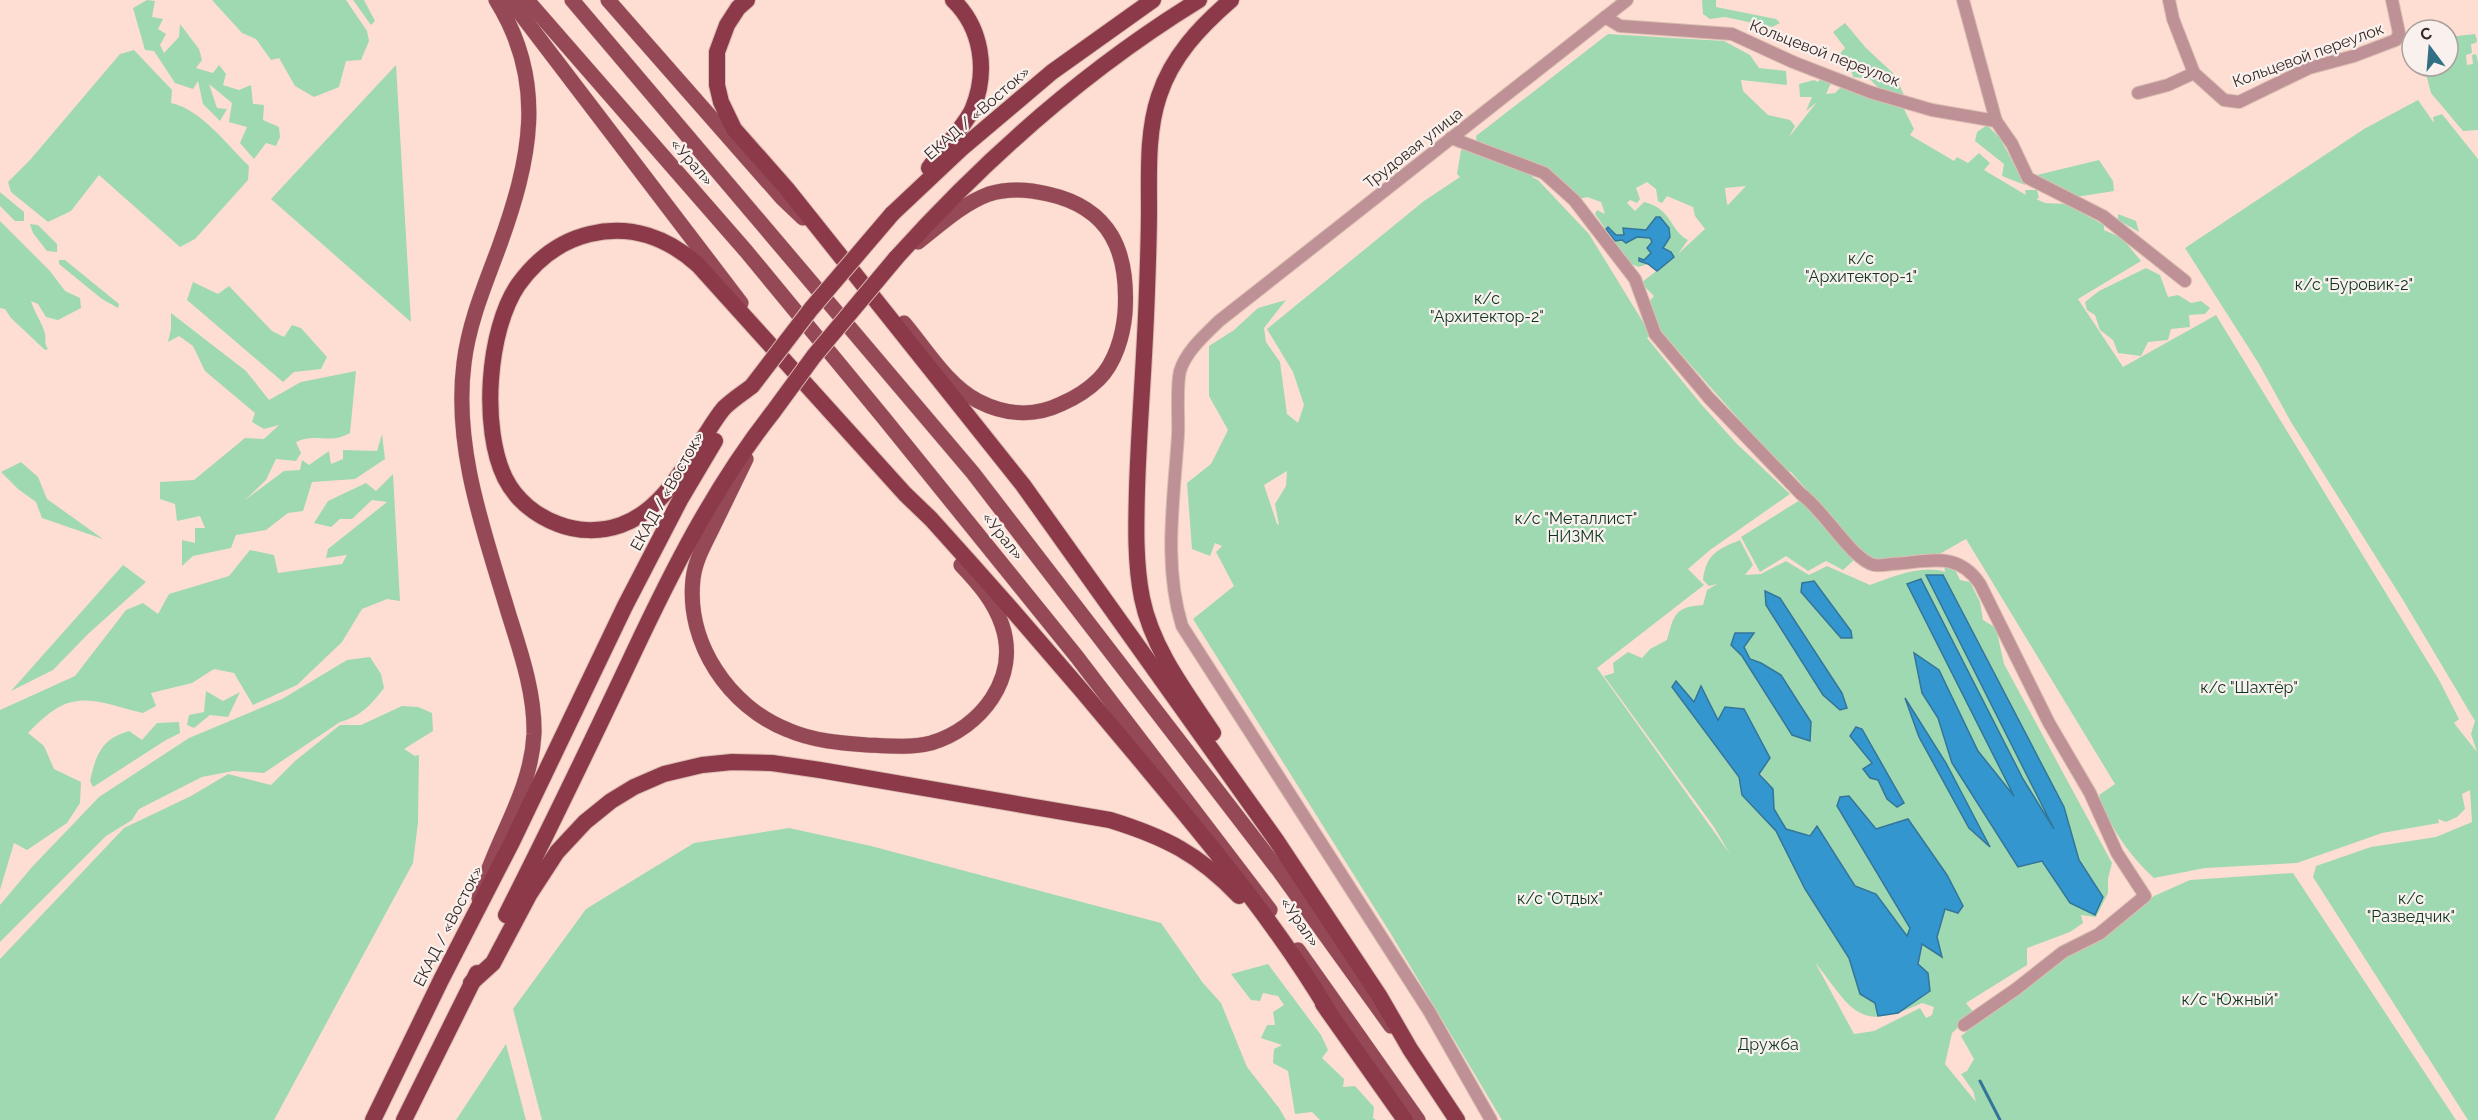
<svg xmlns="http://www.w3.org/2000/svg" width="2478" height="1120" font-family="Raleway,sans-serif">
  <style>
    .green { fill: #9fd9b1; fill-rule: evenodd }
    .water { fill: #3396ce; stroke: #34759a; stroke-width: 1.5 }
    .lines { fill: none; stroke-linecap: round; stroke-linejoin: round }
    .stream { stroke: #34759a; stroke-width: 3 }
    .minor-casing { stroke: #dabdb2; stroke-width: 14 }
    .primary-casing { stroke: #dabdb2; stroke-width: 16 }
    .trunk-casing { stroke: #dabdb2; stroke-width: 18 }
    .minor { stroke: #be9196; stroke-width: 12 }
    .primary { stroke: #954855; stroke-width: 15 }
    .trunk { stroke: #8c3a4a; stroke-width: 16 }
    .trunk-bridge-casing { stroke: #dabdb2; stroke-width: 18; stroke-linecap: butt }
    .trunk-bridge { stroke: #8c3a4a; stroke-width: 16 }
    .labels { text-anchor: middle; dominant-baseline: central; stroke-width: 4.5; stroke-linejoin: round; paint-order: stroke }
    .street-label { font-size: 16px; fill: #362722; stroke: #f9f1ee }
    .park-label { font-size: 16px; fill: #0d351e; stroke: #f9f1ee }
  </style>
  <rect width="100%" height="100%" fill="#feded2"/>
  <!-- green -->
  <g class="green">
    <path d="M147 0 155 1 152 17 163 19 158 29 166 34 160 45 164 53 179 37 180 24 199 49 202 60 196 68 213 73 219 65 226 74 223 85 239 90 251 85 253 104 264 105 263 120 279 127 280 137 276 146 266 143 254 159 240 143 247 127 229 122 232 103 209 84 217 108 227 109 220 121 203 104 198 81 193 89 175 83 154 51 145 50 133 8Z"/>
    <path d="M212 0H346L367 31 369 41 361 60 346 61 339 87 314 97 295 86 279 58 271 60 256 39 242 33Z"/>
    <path d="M353 0H364L375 21 371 25Z"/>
    <path d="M1702 0H1716V7L1776 19 1780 23 1772 27 1725 17 1710 19 1703 14Z"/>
    <path d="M1845 23 1866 48 1895 75 1904 95C1888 94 1881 92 1870 79L1853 77 1850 65 1839 64 1836 58 1845 48 1833 32Z"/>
    <path d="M1608 34 1724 41 1750 55 1759 68 1786 71 1787 85 1741 80 1743 91 1768 115 1790 120 1795 126 1789 137 1817 102 1806 111 1812 97H1800L1799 84 1814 80 1818 82 1821 78 1832 81 1826 94 1835 93 1841 87 1904 109 1914 129 1910 135 1954 161 1957 157 1968 163 1979 153 1990 163 1984 170 2026 195 2025 190H2037L2039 198 2036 199 2045 203 2066 204 2104 225V230L2122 238 2141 261 2078 299 2123 367 2216 315 2439 680 2459 719 2454 723 2477 752 2471 734 2475 721 2472 716 2403 600 2291 422 2259 364 2185 248 2364 129 2418 100 2434 123 2433 117 2442 114 2478 159V1120H2468L2313 877 2316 866 2371 847 2436 837 2472 822 2470 790 2462 794 2465 809 2457 817 2446 822 2438 819 2439 823 2382 833 2297 863 2205 868 2154 878C2130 856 2109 827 2099 795L2115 784 1966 539 1936 556 1877 563 1865 557 1791 472 1784 470 1657 327 1648 303 1654 296 1641 283 1674 257 1671 252 1663 248 1670 237 1669 228 1656 217 1646 230 1624 228 1625 235H1616L1609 228 1606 229 1626 243 1637 237 1650 238 1652 242V253L1644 260 1639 261 1648 264 1639 267 1626 262 1602 232 1605 228 1595 214 1597 210 1605 214 1601 202 1587 197 1579 199 1553 188 1535 175 1532 177 1538 180 1589 234 1651 335 1647 338 1701 404 1737 444 1790 494 1710 550 1688 569 1704 585 1597 668 1730 854 1714 827 1604 676 1614 673 1613 663 1628 652 1642 658 1650 649 1667 640C1674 615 1674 607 1703 605L1707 590 1717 584 1709 586 1703 580C1706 554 1718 549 1740 540L1753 565 1745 575 1761 574 1786 561 1809 575 1827 566 1870 585C1892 577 1922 564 1945 572L1944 565H1953L1960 580 1970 582 1980 602 1983 620 1996 628 2004 664 2112 863 2108 879V893L2096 917 2081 915 2083 923 2070 932 2027 948V965L1966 1003 1974 1013 1952 1033 1945 1064 1976 1102 1973 1091 1961 1074 1967 1071 1974 1059 1961 1036 2066 954 2113 927 2154 896 2190 880 2293 873 2456 1120H1502L1391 934 1193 619 1234 586 1216 552 1222 546 1215 543 1210 556 1192 549 1187 483 1211 464 1228 430 1209 396V346L1234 330 1258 308 1286 300 1264 328 1266 342 1280 362 1287 414 1298 423 1304 405 1293 372 1267 329 1424 201 1460 177 1457 174 1461 150 1477 145 1476 136ZM1647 182 1656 189 1658 201 1662 203 1667 196 1693 207 1695 216 1705 229 1678 254 1688 240C1669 230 1673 209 1644 202L1635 211 1627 203 1630 200 1637 203 1640 199 1636 188ZM1746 186 1728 205 1727 204 1725 188ZM1287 471 1286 486 1275 504 1279 525 1277 524 1264 485ZM1927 575H1943L2064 807 2079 860 2103 897 2070 903 2042 861 2018 867 1952 763 1938 718 1922 693 1939 670 1978 751 2016 799 2023 779 2060 839ZM1765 591 1780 598 1842 693 1847 708ZM1801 592 1852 638H1841ZM1754 633 1744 647 1750 659C1785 670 1793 694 1811 722L1792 735 1742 656 1731 645ZM1675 681 1694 703 1701 687 1718 721 1773 789 1774 809 1786 830 1810 836 1817 826 1855 886 1876 894 1907 937 1910 928 1837 806 1849 796 1876 829 1908 819 1947 875 1963 906 1945 908 1937 937 1942 956 1923 943 1918 964 1878 1016 1875 1003 1860 994 1849 958 1805 889 1776 831 1742 795 1739 777 1672 687ZM1907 701 1946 763 1988 845 1969 828 1919 737ZM1856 727 1862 729 1904 803 1887 800 1878 780 1863 769 1872 763ZM1815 962C1853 1011 1858 1033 1922 1003L1934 1007 1932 1015 1926 1018 1920 1008 1874 1031 1854 1034Z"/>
    <path d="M2475 34 2477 40 2476 43 2471 44 2472 53 2466 55 2467 65 2473 64 2472 55 2476 54 2478 62V130L2463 131 2431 93 2424 66H2448V37Z"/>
    <path d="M134 50 172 90 171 103C202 110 226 144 249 166L248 180 195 239 180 247 99 175 71 211 48 222 11 192 8 182 30 160 120 54Z"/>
    <path d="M396 65 411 322 271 199Z"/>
    <path d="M1987 125 2000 138 2025 185 2002 176 2004 164 1975 141 1977 132Z"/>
    <path d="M2099 160 2113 181 2114 191 2076 197 2040 181 2037 175Z"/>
    <path d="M0 192 24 212V221H15L0 206Z"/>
    <path d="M2118 214 2136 221 2139 232 2118 220Z"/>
    <path d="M0 221 50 271 65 291 80 298 81 308 58 320 46 317 38 304 31 301C34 312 43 324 45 334 46 341 44 343 48 349L45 350 11 318 5 309 0 308Z"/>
    <path d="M30 224 38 225 57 244V252L47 251 33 233Z"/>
    <path d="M59 260H65L119 304 118 308 102 299 59 264Z"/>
    <path d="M2146 268 2160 275 2168 297 2178 295 2191 303 2201 301 2210 308 2205 314 2189 315 2190 327 2171 329 2168 340 2148 342 2141 356 2118 353 2113 340 2100 330 2095 315 2087 310 2085 302 2099 291Z"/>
    <path d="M193 282 218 294 229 286 272 331 284 337 292 325 301 328 327 357 321 369 294 372 283 382 187 300Z"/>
    <path d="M171 313 246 371 269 400 301 382 356 371 350 433C329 445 317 432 296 442L301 453 296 461 276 459 266 480 245 500 284 471 300 470 302 460 309 465 329 451 331 464 343 459V450L377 451 382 434 385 459 355 479 312 482 303 511 288 513 266 530 236 535 231 548 193 556 182 566V540L195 543V528H205L200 516 177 521 175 504 160 499V482L194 480 245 438 264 439 279 425 264 429 252 422 255 413 205 371 193 346 179 336 168 342 171 329Z"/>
    <path d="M21 462 38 477 47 499 103 539 42 518 36 502 18 489 1 472Z"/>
    <path d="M393 474 400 601 387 599 362 609 342 642 297 685 253 705 234 673 214 669 192 683 151 693 156 706 143 713C88 699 71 687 28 733L44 746 54 769 81 782 80 803 67 823 27 850 14 843 0 890V710L75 676 126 610 143 603 158 614 169 594 229 576 250 550 274 555 278 573 342 564 347 555 326 558 328 549 387 502 372 500 352 519H340L331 527 314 523 328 501 366 483 376 491Z"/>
    <path d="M1800 500 1812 510 1854 560 1843 570 1826 561 1808 571 1786 556 1760 572 1741 537Z"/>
    <path d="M123 565 146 582 88 634 53 670 11 691Z"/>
    <path d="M370 657 381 674 384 688C372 704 360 717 340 722L264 773 233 771 202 777 139 809 132 820 106 836 0 942V905L32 867 99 797 189 738 282 699 347 660Z"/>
    <path d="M206 691 223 701 240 692 228 717 210 715 194 728 187 725 189 715 204 712Z"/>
    <path d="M402 706 418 707 432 713 433 731 404 749 415 756 419 755 418 822 413 863 274 1120H0V959L124 828 191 796 228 774 271 785 295 761 340 725H361Z"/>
    <path d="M179 722 180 733 166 740 93 787 90 781C96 755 101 739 129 731L142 740 157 723Z"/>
    <path d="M789 828 871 846 1161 923 1203 983 1221 1003 1247 1067 1279 1108 1286 1120H542L513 1009 586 909 694 843Z"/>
    <path d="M1268 964 1321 1035 1328 1050 1322 1058 1344 1079 1343 1087 1355 1086 1374 1107 1373 1118 1376 1120H1320L1312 1112 1295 1114 1288 1071 1273 1063 1274 1049 1282 1045 1261 1038 1267 1025H1275L1273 1012 1284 1005 1278 996 1263 993 1260 1001 1251 1000 1231 974Z"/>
    <path d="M506 1044 526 1120H456Z"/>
  </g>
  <!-- water -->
  <g class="water">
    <path d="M1656 217H1660L1669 228 1670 237 1663 248 1671 252 1674 257 1657 271 1648 264 1639 261V258L1644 260 1651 253 1647 248 1652 242 1650 238 1637 237 1626 243 1622 240 1615 241 1606 229 1608 227 1616 235H1624L1623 228 1646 230Z"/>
    <path d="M1926 575H1943L2064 807 2079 860 2103 897 2095 915 2070 903 2042 861 2018 867 1952 763 1938 718 1922 693 1914 653 1939 670 1978 751 2014 796 1907 584 1921 579 2023 779 2054 829Z"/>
    <path d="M1814 581 1851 631 1852 638H1841L1801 592 1802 583Z"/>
    <path d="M1765 591 1780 598 1842 693 1847 708 1840 710 1823 695 1766 605Z"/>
    <path d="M1735 633H1754L1744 647 1750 659 1761 663 1781 675 1811 722 1810 741 1792 735 1742 656 1731 645Z"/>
    <path d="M1676 681 1694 702 1701 686 1718 720 1725 707 1744 709 1770 758 1759 774 1773 789 1774 809 1786 829 1810 836 1817 826 1855 886 1876 894 1907 936 1910 928 1837 806 1840 797 1849 796 1876 829 1908 819 1947 875 1963 906 1958 913 1945 909 1937 937 1942 957 1922 944 1918 964 1928 973 1930 991 1898 1013 1878 1016 1875 1003 1860 994 1849 958 1805 889 1776 831 1742 795 1739 777 1672 687Z"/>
    <path d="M1905 698 1946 763 1990 847 1969 828 1919 737Z"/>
    <path d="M1856 727 1862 729 1904 803 1897 807 1887 799 1878 780 1870 778 1863 769 1872 763 1850 736Z"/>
  </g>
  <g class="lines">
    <!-- stream -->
    <path class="stream" d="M1980 1081 2000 1120"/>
    <!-- minor casing -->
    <g class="minor-casing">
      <g id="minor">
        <path d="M1963 0 1996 121"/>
        <path d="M2169 0 2173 19 2194 73"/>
        <path d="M1605 17 1620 26 1732 34 1793 62 1870 92 1932 110 1996 121 2012 144 2028 178 2103 216 2185 281"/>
        <path d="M2138 93 2168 85 2194 73 2224 100 2239 102 2309 68 2354 56 2396 40 2399 33 2392 0"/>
        <path d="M1451 138 1544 173 1574 200 1635 279 1655 334 1709 398 1801 494C1824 510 1851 559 1874 565 1879 566 1886 565 1892 564 1929 562 1957 550 1980 584L2049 723 2090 793 2117 853 2145 896 2099 934 2063 952 2016 989 1964 1025"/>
        <path d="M1491 1120 1429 1011 1182 626C1163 564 1174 499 1178 435 1179 418 1176 387 1180 371 1186 351 1205 335 1219 321L1627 0"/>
      </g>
    </g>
    <!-- primary casing -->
    <g class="primary-casing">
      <g id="primary">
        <path d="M510 0 741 303"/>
        <path d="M527 0 746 251 883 417 1077 657 1270 910"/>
        <path d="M572 0 973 473 1280 872 1391 1026"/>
        <path d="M608 0 782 198 803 218"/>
        <path d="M904 323C926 349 947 385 978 401 1005 415 1034 417 1061 404 1075 398 1088 390 1099 379 1115 363 1123 336 1125 313 1129 252 1111 208 1048 194 1028 189 1008 188 989 194 962 204 940 225 918 242"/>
        <path d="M746 459C735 482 723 506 712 529 704 545 695 561 693 579 686 643 729 707 788 730 813 741 841 743 868 745 888 746 911 748 931 743 981 728 1020 678 1002 625 994 601 978 583 961 565"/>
        <path d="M479 898C494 841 531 794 534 734 535 694 521 653 509 615 485 534 453 449 464 363 469 322 485 285 499 247 530 161 548 83 496 0"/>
        <path d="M1298 950 1418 1120"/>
      </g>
    </g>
    <!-- trunk casing -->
    <g class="trunk-casing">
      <g id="trunk">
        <path d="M747 0 738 8 727 25 717 52V85L721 102 734 129 787 189 1023 485 1276 840 1380 997 1410 1049 1457 1120"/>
        <path d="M929 168C939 154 968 122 973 108 988 71 982 28 953 0"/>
        <path d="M892 214 961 149 1052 72 1153 0"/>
        <path d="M896 258C985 159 1085 70 1199 0"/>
        <path d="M752 386C743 393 732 400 724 408 718 415 713 423 708 431 685 465 663 510 621 525 601 532 578 532 558 524 536 516 516 500 505 478 481 429 487 331 518 285 536 260 560 241 590 234 631 224 668 238 698 265L905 494 931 519C1009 605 1085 693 1159 783 1220 856 1280 930 1329 1012"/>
        <path d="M1213 733C1185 691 1152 648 1142 598 1135 563 1136 525 1137 489 1139 423 1145 357 1147 290 1148 263 1149 236 1149 209 1149 171 1147 132 1159 96 1172 56 1200 27 1231 0"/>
        <path d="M506 915C549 830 591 743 632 656 672 571 714 487 773 412"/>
        <path d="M471 983 493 963 529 895 557 852 585 822 611 801 634 787 664 774 702 765 732 762 772 763 820 770 1110 820C1165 837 1199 854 1239 896"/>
        <path d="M1323 1004 1405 1120"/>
        <path d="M373 1120 441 980 512 842 625 606 680 500 715 441"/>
        <path d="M404 1120 477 973"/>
      </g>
    </g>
    <!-- minor -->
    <use href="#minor" class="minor"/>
    <!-- primary -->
    <use href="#primary" class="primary"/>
    <!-- trunk -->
    <use href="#trunk" class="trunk"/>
    <!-- trunk-bridge casing -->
    <g class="trunk-bridge-casing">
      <g id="trunk-bridge">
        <path d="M752 386 811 309 892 214"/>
        <path d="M773 412 814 356 896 258"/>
      </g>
    </g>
    <!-- trunk-bridge -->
    <use href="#trunk-bridge" class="trunk-bridge"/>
  </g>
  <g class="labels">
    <!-- street labels -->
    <g class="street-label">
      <text transform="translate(1825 53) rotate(21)">Кольцевой переулок</text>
      <text transform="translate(2308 55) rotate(-20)">Кольцевой переулок</text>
      <text transform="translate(977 113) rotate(-41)">ЕКАД / «Восток»</text>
      <text transform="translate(1413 148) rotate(-38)">Трудовая улица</text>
      <text transform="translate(692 162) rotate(49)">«Урал»</text>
      <text transform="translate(667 491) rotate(-61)">ЕКАД / «Восток»</text>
      <text transform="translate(1003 536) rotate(51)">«Урал»</text>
      <text transform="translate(1300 922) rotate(55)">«Урал»</text>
      <text transform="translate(448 926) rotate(-63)">ЕКАД / «Восток»</text>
    </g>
    <!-- park labels -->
    <g class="park-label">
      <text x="1861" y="258">к/с<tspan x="1861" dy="18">"Архитектор-1"</tspan></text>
      <text x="2354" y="284">к/с "Буровик-2"</text>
      <text x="1487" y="298">к/с<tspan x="1487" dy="18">"Архитектор-2"</tspan></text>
      <text x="1576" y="518">к/с "Металлист"<tspan x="1576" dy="18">НИЗМК</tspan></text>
      <text x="2249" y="687">к/с "Шахтёр"</text>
      <text x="1560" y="898">к/с "Отдых"</text>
      <text x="2411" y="898">к/с<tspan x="2411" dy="18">"Разведчик"</tspan></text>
      <text x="2230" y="999">к/с "Южный"</text>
      <text x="1768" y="1044">Дружба</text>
    </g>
  </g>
  <!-- north arrow -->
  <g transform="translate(2430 48) rotate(344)"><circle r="28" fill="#f9f1ee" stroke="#aba09c" stroke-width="1.5"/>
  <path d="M0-4.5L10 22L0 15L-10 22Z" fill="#316f85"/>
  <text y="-9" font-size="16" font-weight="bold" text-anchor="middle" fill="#362722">С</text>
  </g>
</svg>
